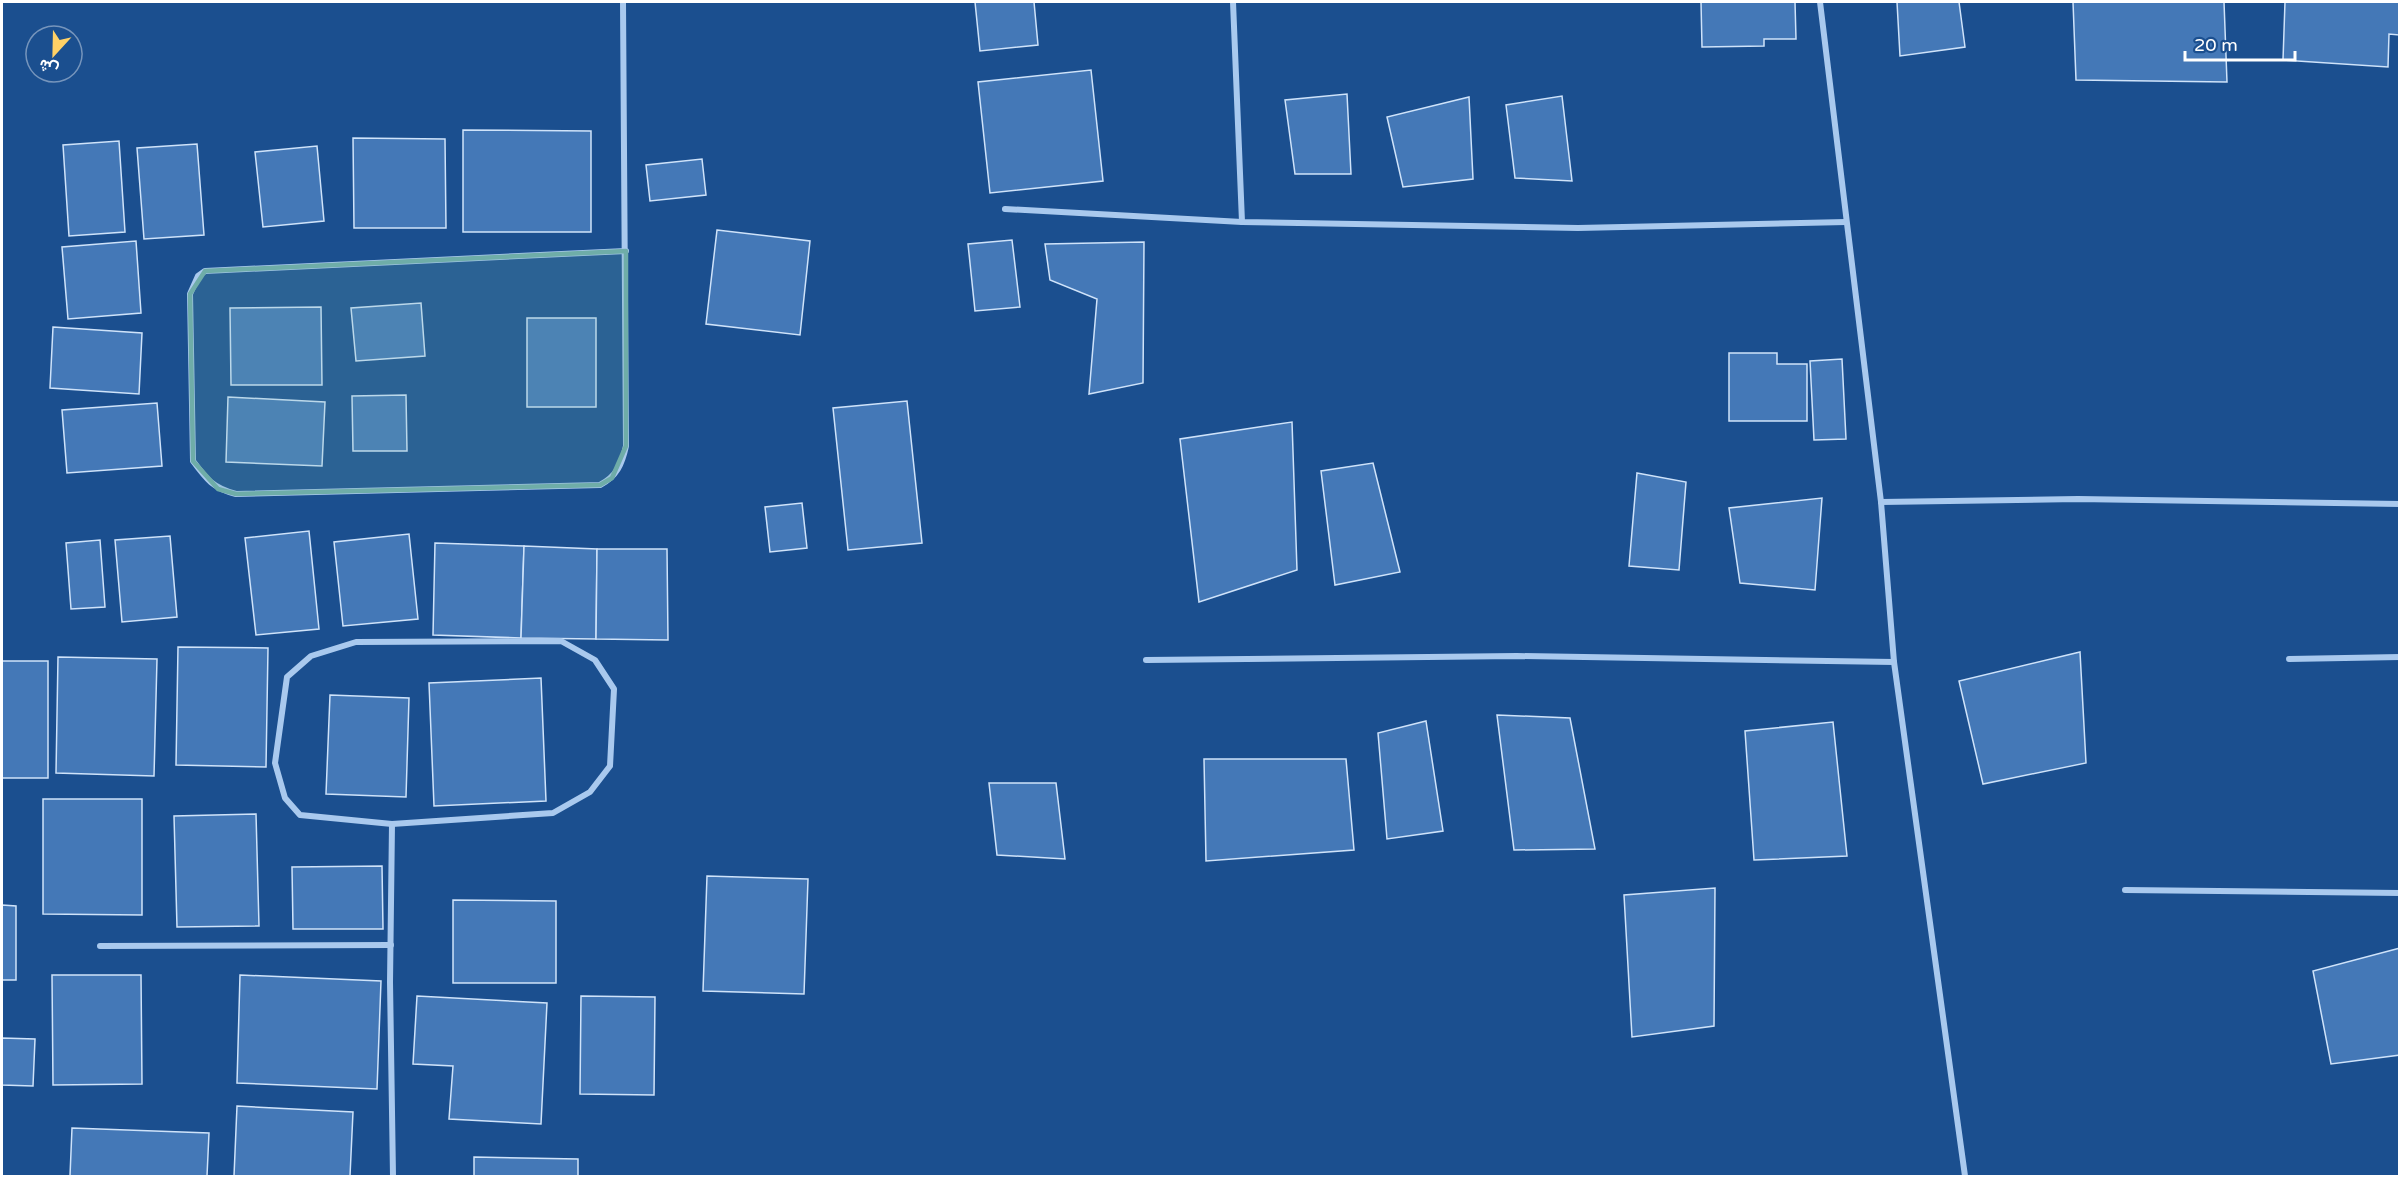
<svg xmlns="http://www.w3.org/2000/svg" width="2401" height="1178" font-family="'Varela Round',Vazirmatn,sans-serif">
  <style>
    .building { fill: #4478b7; stroke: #cfe3fa; stroke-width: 1.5 }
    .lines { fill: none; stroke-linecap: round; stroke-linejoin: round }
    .minor { stroke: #a9c9ee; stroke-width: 6 }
    .marked { fill: #6fada8; fill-opacity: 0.2; stroke: #6fada8; stroke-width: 4.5; stroke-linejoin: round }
  </style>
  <rect width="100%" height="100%" fill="#1b4f8f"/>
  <!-- building -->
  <g class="building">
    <path d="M975 2H1034L1038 45 980 51Z"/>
    <path d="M1701 2H1795L1796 39H1764V46L1702 47Z"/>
    <path d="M1897 2H1959L1965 47 1900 56Z"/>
    <path d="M2073 2H2224L2227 82 2076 80Z"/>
    <path d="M2285 2H2400L2399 35 2389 34 2388 67 2283 60Z"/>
    <path d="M1091 70 1103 181 990 193 978 82Z"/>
    <path d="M1347 94 1351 174H1295L1285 100Z"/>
    <path d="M1562 96 1572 181 1515 178 1506 105Z"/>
    <path d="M1469 97 1473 179 1403 187 1387 117Z"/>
    <path d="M463 130 591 131V232H463Z"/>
    <path d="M353 138 445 139 446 228H354Z"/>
    <path d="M119 141 125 232 69 236 63 145Z"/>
    <path d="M197 144 204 235 144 239 137 148Z"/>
    <path d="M317 146 324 221 263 227 255 152Z"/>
    <path d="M702 159 706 195 650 201 646 165Z"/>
    <path d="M717 230 810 241 800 335 706 324Z"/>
    <path d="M1012 240 1020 307 975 311 968 244Z"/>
    <path d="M136 241 141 313 68 319 62 247Z"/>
    <path d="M1144 242 1143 383 1089 394 1097 299 1050 280 1045 244Z"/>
    <path d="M421 303 425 356 356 361 351 308Z"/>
    <path d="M321 307 322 385H231L230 308Z"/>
    <rect x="527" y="318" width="69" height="89"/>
    <path d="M53 327 142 333 139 394 50 388Z"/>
    <path d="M1729 353H1777V364H1807V421H1729Z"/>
    <path d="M1842 359 1846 439 1814 440 1810 361Z"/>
    <path d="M406 395 407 451H353L352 396Z"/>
    <path d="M228 397 325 402 322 466 226 462Z"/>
    <path d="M907 401 922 543 848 550 833 408Z"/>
    <path d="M157 403 162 466 67 473 62 410Z"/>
    <path d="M1292 422 1297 570 1199 602 1180 439Z"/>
    <path d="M1373 463 1400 572 1335 585 1321 471Z"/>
    <path d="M1637 473 1686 482 1679 570 1629 566Z"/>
    <path d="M1822 498 1815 590 1740 583 1729 508Z"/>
    <path d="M802 503 807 548 770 552 765 507Z"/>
    <path d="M309 531 319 629 256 635 245 538Z"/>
    <path d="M409 534 418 619 343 626 334 542Z"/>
    <path d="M170 536 177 617 122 622 115 540Z"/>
    <path d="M100 540 105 607 71 609 66 543Z"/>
    <path d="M435 543 524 546 521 638 433 635Z"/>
    <path d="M524 546 597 549 596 639 521 638Z"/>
    <path d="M597 549H667L668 640 596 639Z"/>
    <path d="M178 647 268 648 266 767 176 765Z"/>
    <path d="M2080 652 2086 763 1983 784 1959 681Z"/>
    <path d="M58 657 157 659 154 776 56 773Z"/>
    <rect x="2" y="661" width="46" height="117"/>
    <path d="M541 678 546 801 434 806 429 683Z"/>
    <path d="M330 695 409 698 406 797 326 794Z"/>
    <path d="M1497 715 1570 718 1595 849 1514 850Z"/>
    <path d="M1426 721 1443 831 1387 839 1378 733Z"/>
    <path d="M1833 722 1847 856 1754 860 1745 731Z"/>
    <path d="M1204 759H1346L1354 850 1206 861Z"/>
    <path d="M989 783H1056L1065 859 997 855Z"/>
    <path d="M43 799H142V915L43 914Z"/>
    <path d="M256 814 259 926 177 927 174 816Z"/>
    <path d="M382 866 383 929H293L292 867Z"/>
    <path d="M707 876 808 879 804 994 703 991Z"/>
    <path d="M1715 888 1714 1026 1632 1037 1624 895Z"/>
    <path d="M453 900 556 901V983H453Z"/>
    <path d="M2 905 16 906V980H2Z"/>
    <path d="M2400 948V1055L2331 1064 2313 971Z"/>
    <path d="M52 975H141L142 1084 53 1085Z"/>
    <path d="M240 975 381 981 377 1089 237 1083Z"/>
    <path d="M417 996 547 1003 541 1124 449 1119 453 1066 413 1064Z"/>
    <path d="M581 996 655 997 654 1095 580 1094Z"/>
    <path d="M2 1038 35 1039 33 1086 2 1085Z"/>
    <path d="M237 1106 353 1112 350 1176H234Z"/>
    <path d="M72 1128 209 1133 207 1176H70Z"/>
    <path d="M474 1157 578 1159V1176H474Z"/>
  </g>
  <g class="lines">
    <!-- minor -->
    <g class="minor">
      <path d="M623 2 626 446C622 464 617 476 600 485L236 494C213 488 207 480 193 461L190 294 198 276 205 271 626 251"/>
      <path d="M1233 2 1242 222"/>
      <path d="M1820 2 1881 502 1894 662 1965 1176"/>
      <path d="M1005 209 1242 222 1578 228 1846 222"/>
      <path d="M1881 502 2078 499 2400 504"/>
      <path d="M561 641 595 660 614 689 610 766 590 792 553 813 392 824 300 815 285 798 275 763 287 677 311 656 356 642Z"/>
      <path d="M2289 659 2400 657"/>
      <path d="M1146 660 1517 656 1894 662"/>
      <path d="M392 824 390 982 393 1176"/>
      <path d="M2125 890 2400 893"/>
      <path d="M100 946 391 945"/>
    </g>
  </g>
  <!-- marked area -->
  <path class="marked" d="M626 251V446L612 478 600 485 236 494 218 489 193 461 190 294 205 271Z"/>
  <!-- border -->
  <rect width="2401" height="1178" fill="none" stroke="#ffffff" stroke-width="6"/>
  <!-- north arrow -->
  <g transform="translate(54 54) rotate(202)"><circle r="28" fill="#1b4f8f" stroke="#7695bc" stroke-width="1.5"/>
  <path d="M0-4.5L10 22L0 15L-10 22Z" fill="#ffd166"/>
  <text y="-9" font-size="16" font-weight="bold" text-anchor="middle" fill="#ffffff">ش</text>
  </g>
  <!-- scale -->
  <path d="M2185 51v9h110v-9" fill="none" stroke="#ffffff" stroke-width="3"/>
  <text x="2194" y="51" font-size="18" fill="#ffffff" stroke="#1b4f8f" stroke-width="4.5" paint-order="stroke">20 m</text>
</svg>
